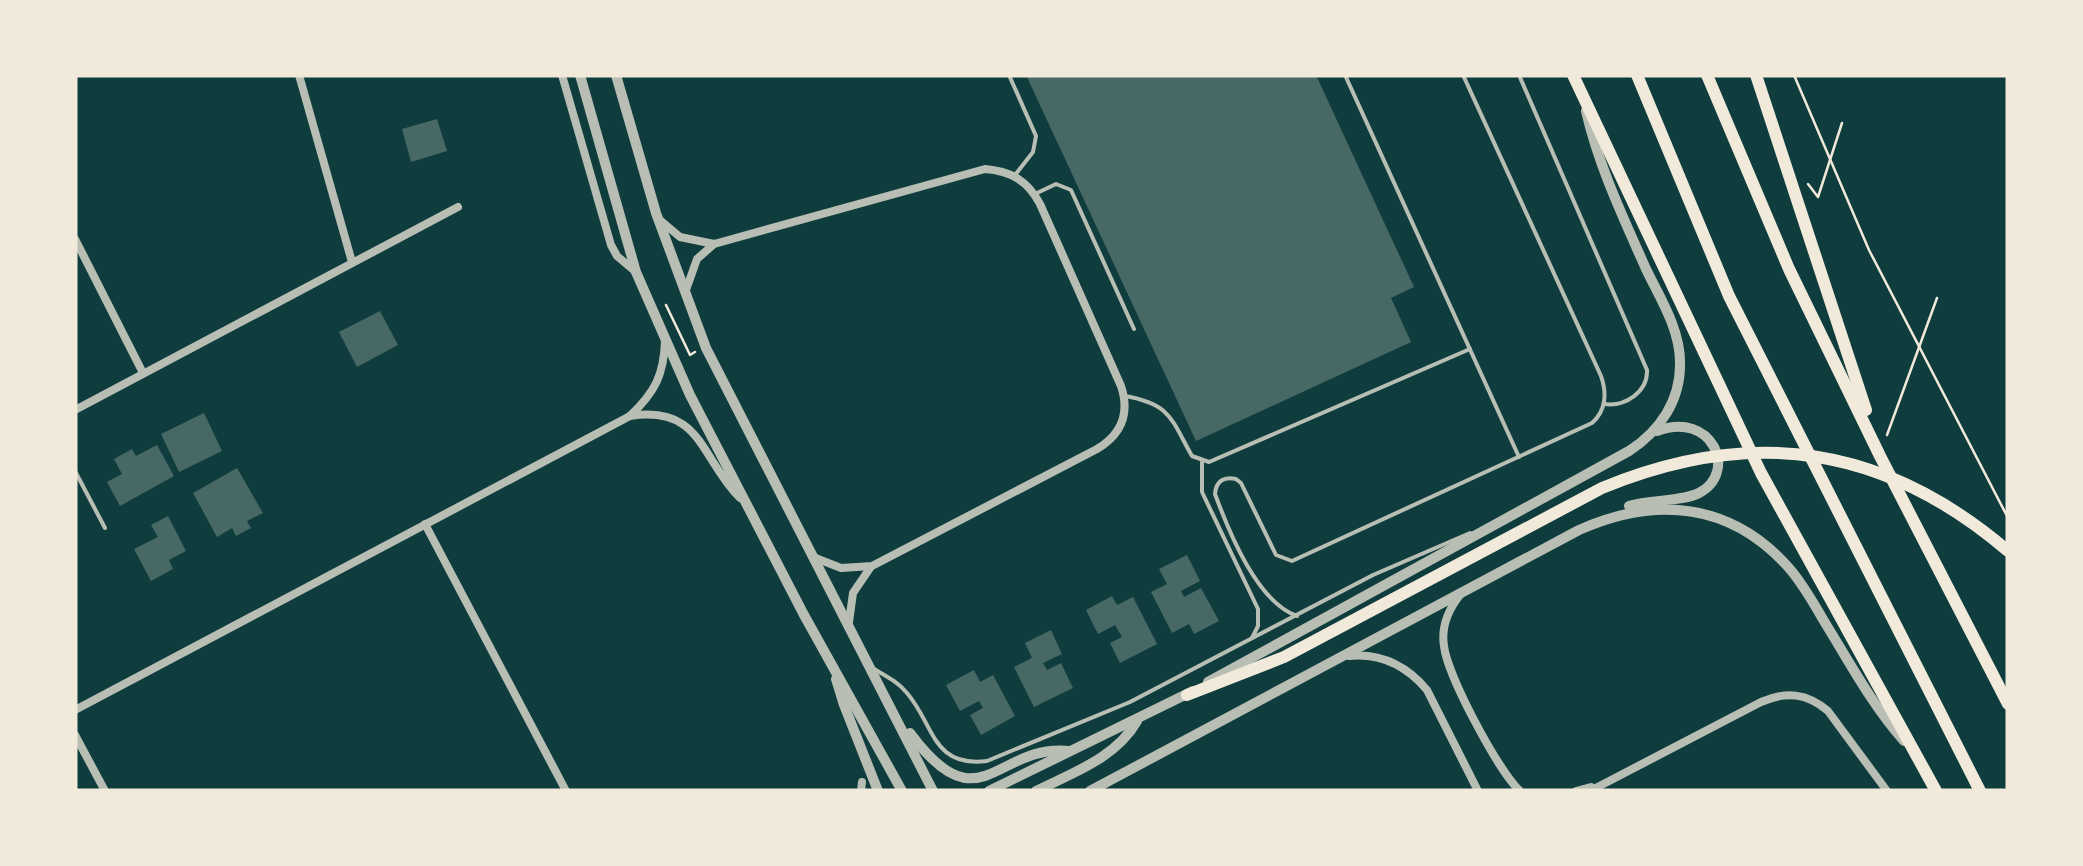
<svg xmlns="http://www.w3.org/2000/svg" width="2083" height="866" font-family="Spectral,serif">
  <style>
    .building { fill: #486865 }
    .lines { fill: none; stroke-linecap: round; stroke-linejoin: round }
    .path { stroke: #f1e9da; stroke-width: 2.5 }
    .service { stroke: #b8beb3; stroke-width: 4 }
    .minor { stroke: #b8beb3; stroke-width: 8 }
    .tertiary { stroke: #b8beb3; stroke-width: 10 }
    .trunk { stroke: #f1e9da; stroke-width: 12 }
  </style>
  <rect width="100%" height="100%" fill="#0f3d3e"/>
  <!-- building -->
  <g class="building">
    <path d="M1032 75H1316L1414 287 1391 298 1411 342 1196 441 1027 77Z"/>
    <path d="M437 119 447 151 411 162 402 129Z"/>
    <path d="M380 311 398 345 357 367 339 332Z"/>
    <path d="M204 413 222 451 179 472 161 434Z"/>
    <path d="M157 445 174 476 120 506 107 482 122 474 114 459 132 449 136 456Z"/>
    <path d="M237 468 263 513 247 521 251 528 236 536 232 528 217 537 193 493Z"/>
    <path d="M168 516 186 551 169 560 173 569 151 581 134 549 158 537 151 525Z"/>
    <path d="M1187 555 1200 581 1181 591 1184 597 1201 588 1219 621 1194 634 1189 624 1172 633 1151 592 1167 584 1159 569Z"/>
    <path d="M1112 596 1117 605 1133 597 1157 644 1120 663 1110 643 1122 637 1115 625 1098 634 1086 610Z"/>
    <path d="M1051 630 1062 654 1043 663 1047 670 1061 663 1073 688 1034 707 1014 667 1032 658 1025 643Z"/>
    <path d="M974 670 980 682 993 675 1015 716 981 735 970 715 983 708 979 701 960 711 946 685Z"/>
  </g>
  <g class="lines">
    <!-- path -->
    <g class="path">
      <path d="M1794 75 1869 250 2007 516"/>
      <path d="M1808 184 1818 197 1842 123"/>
      <path d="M666 305 690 355 695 352"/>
      <path d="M1887 435 1937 298"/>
      <path d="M947 791H952"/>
    </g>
    <!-- service -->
    <g class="service">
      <path d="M1009 75 1036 136 1033 152 1015 175"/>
      <path d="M1345 75 1519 457"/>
      <path d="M1519 75 1647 370C1648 392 1625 407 1604 404"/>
      <path d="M1037 193 1056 184 1071 190 1134 329"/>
      <path d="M1125 396C1171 404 1171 419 1192 456L1209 462 1470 349"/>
      <path d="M1202 462V492L1258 609V626L1252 638"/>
      <path d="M75 471 105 528"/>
      <path d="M1297 616C1257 602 1229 532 1215 494 1216 481 1224 476 1236 479L1241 483 1276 555 1292 561 1592 423C1606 411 1607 393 1601 376L1463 75"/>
      <path d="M874 669C886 676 898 682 907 693 934 724 932 768 987 761L1130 702 1373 575 1470 533"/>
    </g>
    <!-- minor -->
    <g class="minor">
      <path d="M299 75 352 262"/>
      <path d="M562 75 611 245 617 256 636 272"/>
      <path d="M661 221 680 237 714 244 985 169C1011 171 1028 181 1040 204L1121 386C1130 413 1122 434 1097 449L872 566 841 568 813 557"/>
      <path d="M75 239 143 373"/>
      <path d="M686 290 697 259 714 244"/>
      <path d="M75 410 458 207"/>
      <path d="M630 416C702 405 700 458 740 498"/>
      <path d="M425 524 566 791"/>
      <path d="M1460 595C1448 610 1441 627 1444 646 1447 675 1499 772 1520 791"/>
      <path d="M849 622 853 593 870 568"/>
      <path d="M1349 656C1381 653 1406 665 1427 690L1478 791"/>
      <path d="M75 710 630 416C655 392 664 375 665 340"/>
      <path d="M75 735 105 791"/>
      <path d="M861 791 862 782"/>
      <path d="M1576 791 1591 787"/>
      <path d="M1590 791 1761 702C1786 691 1807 693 1828 711L1887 791"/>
    </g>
    <!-- tertiary -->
    <g class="tertiary">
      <path d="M580 75 636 272 690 395 804 615 902 791"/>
      <path d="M616 75 656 213 706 348 933 791"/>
      <path d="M1629 506C1650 499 1682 502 1699 493 1739 472 1712 410 1657 431"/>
      <path d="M836 679 844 705 878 791"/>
      <path d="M1208 682 1629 451C1660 431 1681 400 1680 362 1680 329 1660 298 1646 269 1623 217 1599 167 1586 111"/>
      <path d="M910 733C980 828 997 743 1069 751"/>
      <path d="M989 791 1193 691"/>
      <path d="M1036 791C1072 773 1116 758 1137 721"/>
      <path d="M1090 791 1579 530C1655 496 1731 502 1789 568 1804 585 1815 606 1827 626 1851 665 1873 706 1904 741"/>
    </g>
    <!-- trunk -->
    <g class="trunk">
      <path d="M1573 75 1761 473 1936 791"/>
      <path d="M1637 75 1729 296 1980 791"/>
      <path d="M1707 75 1789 269 1880 456 2008 704"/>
      <path d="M1756 75 1866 410"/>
      <path d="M1187 695 1284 657 1602 488C1752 426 1884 445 2008 551"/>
    </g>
  </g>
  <!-- border -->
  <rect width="2083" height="866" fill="none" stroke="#f1e9da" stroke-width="155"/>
</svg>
